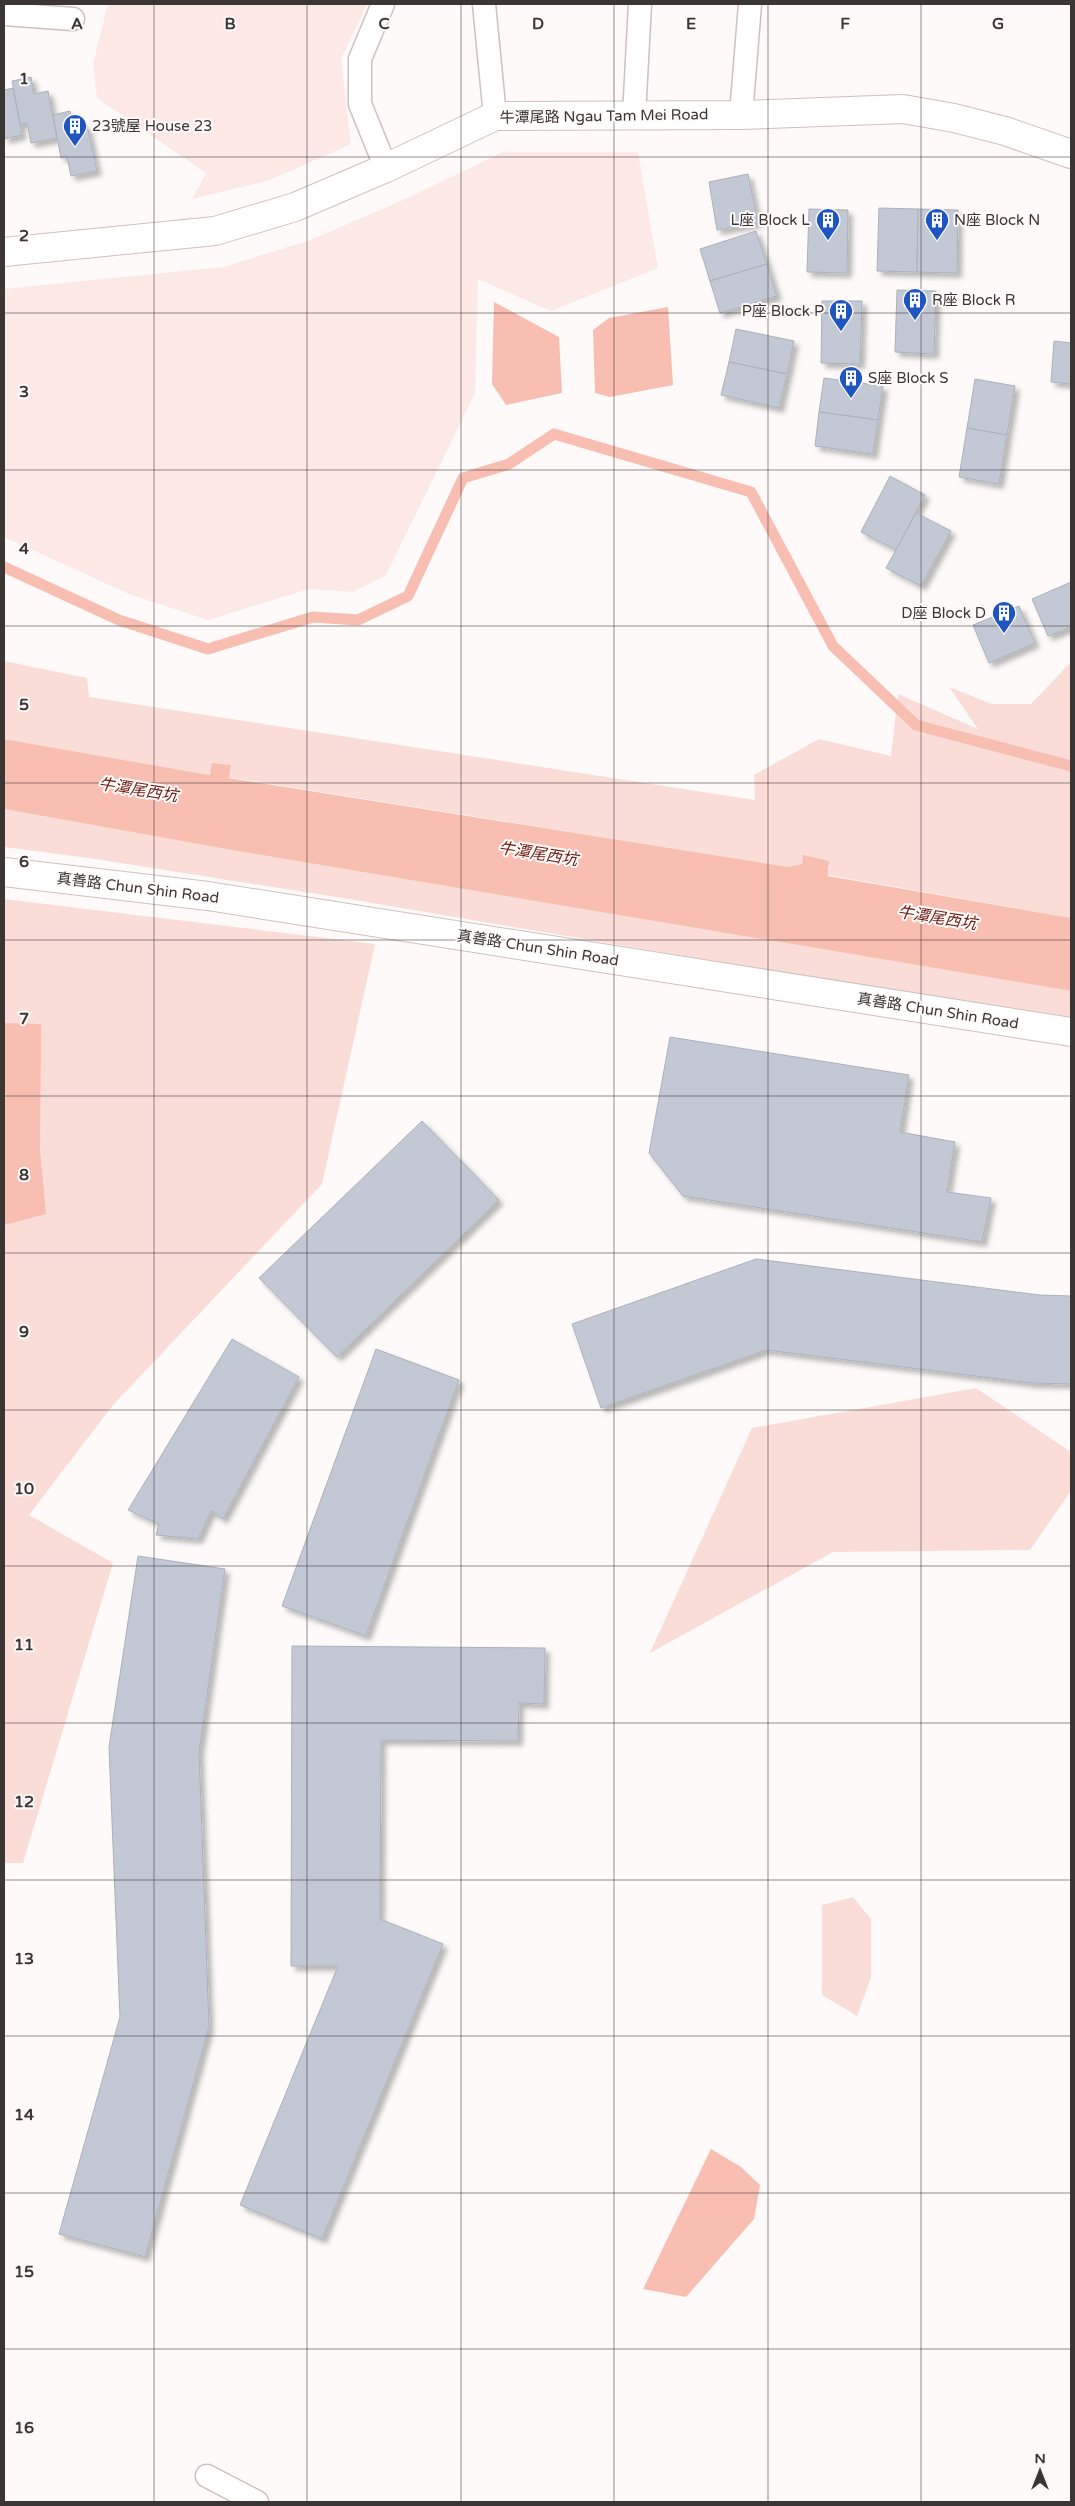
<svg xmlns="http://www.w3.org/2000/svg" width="1075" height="2506" font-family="'Varela Round','Noto Sans TC',sans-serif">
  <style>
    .built { fill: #fce9e5 }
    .green { fill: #fbddd7 }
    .water { fill: #f8beb2 }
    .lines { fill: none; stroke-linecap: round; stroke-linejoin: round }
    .stream { stroke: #f8beb2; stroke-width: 11 }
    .building { fill: #c3c9d4; stroke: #abb1bc; filter: url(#shadow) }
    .lane-casing { stroke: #cfc0bd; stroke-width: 25 }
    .street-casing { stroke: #cfc0bd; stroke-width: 30 }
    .lane { stroke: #fff; stroke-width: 22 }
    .street { stroke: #fff; stroke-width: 28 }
    .grid { fill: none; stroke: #3b3534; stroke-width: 1; stroke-opacity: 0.55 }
    .labels { text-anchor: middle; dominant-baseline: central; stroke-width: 4; stroke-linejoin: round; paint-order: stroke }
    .street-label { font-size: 15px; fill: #3b3534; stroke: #fdfaf9 }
    .poi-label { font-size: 15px; fill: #3b3534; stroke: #fdfaf9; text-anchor: start }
    .water-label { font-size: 16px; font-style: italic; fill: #6b1a0e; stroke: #fdfaf9 }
    .grid-label { font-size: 16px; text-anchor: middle; font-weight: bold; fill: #3b3534; stroke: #fdfaf9; stroke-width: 4; stroke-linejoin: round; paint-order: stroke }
  </style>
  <defs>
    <filter id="shadow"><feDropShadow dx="4.5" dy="4.5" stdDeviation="2.5" flood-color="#0004"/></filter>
  </defs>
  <rect width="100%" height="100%" fill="#fdfaf9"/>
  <!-- built -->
  <g class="built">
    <path d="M108 4H367L341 59 351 144 270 180 192 199 206 173 97 98 93 64Z"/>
    <path d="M503 152H638L658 268 551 311 478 279 475 393 386 575 353 592 309 589 208 620 129 594 4 537V289L223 267 308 241 401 201Z"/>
  </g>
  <!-- green -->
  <g class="green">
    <path d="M4 661 87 678 89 697 755 800 754 775 819 739 891 756 898 694 978 729 949 687 992 704H1031L1071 662V918L828 875 830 866 803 855 802 864 789 867 228 777 231 765 211 775 4 739Z"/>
    <path d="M4 809 226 849 1071 991V1022L361 901 89 858 4 847Z"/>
    <path d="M4 899 375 944 322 1184 113 1405 29 1515 113 1563 23 1863H4Z"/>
    <path d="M976 1388 1071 1452V1491L1030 1550 833 1552 650 1653 752 1428Z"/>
    <path d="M853 1897 871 1919V1977L857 2016 822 1995V1905Z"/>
  </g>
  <!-- water -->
  <g class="water">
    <path d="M494 302 559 337 562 393 506 405 492 384Z"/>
    <path d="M668 307 673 385 610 397 595 393 593 330 609 318Z"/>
    <path d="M4 739 210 775 212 763 231 765 229 778 789 867 802 864 803 855 829 861 828 876 1071 918V991L226 849 4 809Z"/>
    <path d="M4 1023 41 1024 40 1150 46 1214 4 1225Z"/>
    <path d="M711 2149 741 2167 760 2185 754 2219 686 2297 643 2289Z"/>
  </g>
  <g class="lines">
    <!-- stream -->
    <path class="stream" d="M4 567 119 620 208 649 313 617 358 620 408 596 463 478 509 464 554 434 751 492 833 646 916 725 1071 766"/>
  </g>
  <!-- building -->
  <g class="building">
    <path d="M31 77 34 94 48 91 57 138 31 143 27 123 20 124 12 81Z"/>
    <path d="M13 88 22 135 4 139V90Z"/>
    <path d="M70 111 74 127 87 125 97 171 71 176 67 156 61 158 53 115Z"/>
    <path d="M748 174 758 223 717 230 709 182Z"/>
    <path d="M879 208 918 209 917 272 877 271Z"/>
    <path d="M809 209 848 210 847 273 807 272Z"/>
    <path d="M918 209 958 210 957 273 917 272Z"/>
    <path d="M756 231 767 264 710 281 700 249Z"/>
    <path d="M767 264 777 296 720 313 710 281Z"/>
    <path d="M897 290 936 291 934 354 895 352Z"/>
    <path d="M822 301H862L860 364 821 363Z"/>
    <path d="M736 329 794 341 787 374 729 362Z"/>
    <path d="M1054 341 1071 343V384L1051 382Z"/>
    <path d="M729 362 787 374 779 408 721 395Z"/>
    <path d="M824 378 883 386 878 420 819 412Z"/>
    <path d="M975 379 1015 386 1007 435 967 428Z"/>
    <path d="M819 412 878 420 873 454 815 446Z"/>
    <path d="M967 428 1007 435 999 484 959 477Z"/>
    <path d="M890 476 925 495 896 550 861 532Z"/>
    <path d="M916 513 951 531 921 586 886 568Z"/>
    <path d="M1071 582V627L1048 636 1032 599Z"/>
    <path d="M1019 606 1035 643 989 663 973 625Z"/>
    <path d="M670 1037 909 1075 900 1132 955 1142 947 1192 991 1198 982 1242 683 1196 649 1153Z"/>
    <path d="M422 1121 499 1200 337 1357 259 1278Z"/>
    <path d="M756 1259 1039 1295 1071 1296V1384L1033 1383 766 1350 601 1408 572 1324Z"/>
    <path d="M232 1339 299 1377 223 1519 211 1511 198 1539 156 1535 159 1524 128 1510Z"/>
    <path d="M376 1349 459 1380 366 1636 282 1606Z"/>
    <path d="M138 1556 225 1569 199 1752 209 2027 145 2257 59 2234 120 2017 109 1747Z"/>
    <path d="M292 1646 545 1648 544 1704 519 1703 518 1741 381 1740 380 1919 443 1944 322 2239 240 2205 338 1966H291Z"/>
  </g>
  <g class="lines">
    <!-- lane casing -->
    <g class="lane-casing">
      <g id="lane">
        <path d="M383 4 360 59V104L386 168"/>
        <path d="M484 4 495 116"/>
        <path d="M4 14 73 19"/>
        <path d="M741 115 750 4"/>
        <path d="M634 116 640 4"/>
        <path d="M207 2476 257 2502"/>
      </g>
    </g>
    <!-- street casing -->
    <g class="street-casing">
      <g id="street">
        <path d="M4 252 215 231 295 207 386 168 495 116 741 115 903 109 954 118 1005 131 1071 154"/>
        <path d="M4 872 208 896 1071 1032"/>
      </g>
    </g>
    <!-- lane -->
    <use href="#lane" class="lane"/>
    <!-- street -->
    <use href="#street" class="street"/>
  </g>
  <!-- grid -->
  <path class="grid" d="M154 4V2502M307 4V2502M461 4V2502M614 4V2502M768 4V2502M921 4V2502M4 157H1071M4 313H1071M4 470H1071M4 626H1071M4 783H1071M4 940H1071M4 1096H1071M4 1253H1071M4 1410H1071M4 1566H1071M4 1723H1071M4 1880H1071M4 2036H1071M4 2193H1071M4 2349H1071"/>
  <!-- icons -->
  <defs>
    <g id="building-pin" transform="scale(1.25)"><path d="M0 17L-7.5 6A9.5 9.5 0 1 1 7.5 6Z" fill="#1e55c1" stroke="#fdfaf9"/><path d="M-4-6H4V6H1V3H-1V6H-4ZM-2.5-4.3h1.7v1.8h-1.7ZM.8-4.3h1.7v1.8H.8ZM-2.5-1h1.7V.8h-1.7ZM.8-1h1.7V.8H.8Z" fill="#fff"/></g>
  </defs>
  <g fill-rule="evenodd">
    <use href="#building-pin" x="75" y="126"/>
    <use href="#building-pin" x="828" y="220"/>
    <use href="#building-pin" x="937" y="220"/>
    <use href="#building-pin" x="915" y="300"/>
    <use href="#building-pin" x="841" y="311"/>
    <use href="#building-pin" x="851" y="378"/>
    <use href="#building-pin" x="1004" y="613"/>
  </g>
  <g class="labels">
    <!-- street labels -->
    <g class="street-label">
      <text transform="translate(604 116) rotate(-1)">牛潭尾路 Ngau Tam Mei Road</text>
      <text transform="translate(138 888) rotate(7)">真善路 Chun Shin Road</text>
      <text transform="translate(538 948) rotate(9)">真善路 Chun Shin Road</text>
      <text transform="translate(938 1011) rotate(9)">真善路 Chun Shin Road</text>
    </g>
    <!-- poi labels -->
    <g class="poi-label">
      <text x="92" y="126">23號屋 House 23</text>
      <text x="810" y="220" text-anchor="end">L座 Block L</text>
      <text x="954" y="220">N座 Block N</text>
      <text x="932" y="300">R座 Block R</text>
      <text x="824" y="311" text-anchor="end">P座 Block P</text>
      <text x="868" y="378">S座 Block S</text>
      <text x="986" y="613" text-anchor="end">D座 Block D</text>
    </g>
    <!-- water labels -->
    <g class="water-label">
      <text transform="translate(138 790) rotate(9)">牛潭尾西坑</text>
      <text transform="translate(538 854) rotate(9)">牛潭尾西坑</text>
      <text transform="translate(937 918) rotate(9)">牛潭尾西坑</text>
    </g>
  </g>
  <g class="grid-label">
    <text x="77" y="29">A</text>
    <text x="230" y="29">B</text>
    <text x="384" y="29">C</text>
    <text x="538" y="29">D</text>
    <text x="691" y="29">E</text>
    <text x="845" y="29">F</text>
    <text x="998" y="29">G</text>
    <text x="24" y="84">1</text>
    <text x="24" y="241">2</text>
    <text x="24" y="397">3</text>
    <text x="24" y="554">4</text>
    <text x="24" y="710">5</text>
    <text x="24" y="867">6</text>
    <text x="24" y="1024">7</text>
    <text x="24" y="1180">8</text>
    <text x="24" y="1337">9</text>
    <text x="24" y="1494">10</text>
    <text x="24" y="1650">11</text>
    <text x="24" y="1807">12</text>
    <text x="24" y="1964">13</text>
    <text x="24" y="2120">14</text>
    <text x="24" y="2277">15</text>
    <text x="24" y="2433">16</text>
  </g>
  <!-- border -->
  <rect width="1075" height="2506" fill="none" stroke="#3b3534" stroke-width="10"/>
  <!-- north arrow -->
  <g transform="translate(1040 2471)" stroke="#fdfaf9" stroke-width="4" paint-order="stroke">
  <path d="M0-4L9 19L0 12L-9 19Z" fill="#3b3534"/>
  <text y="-8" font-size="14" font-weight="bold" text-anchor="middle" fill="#3b3534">N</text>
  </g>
</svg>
